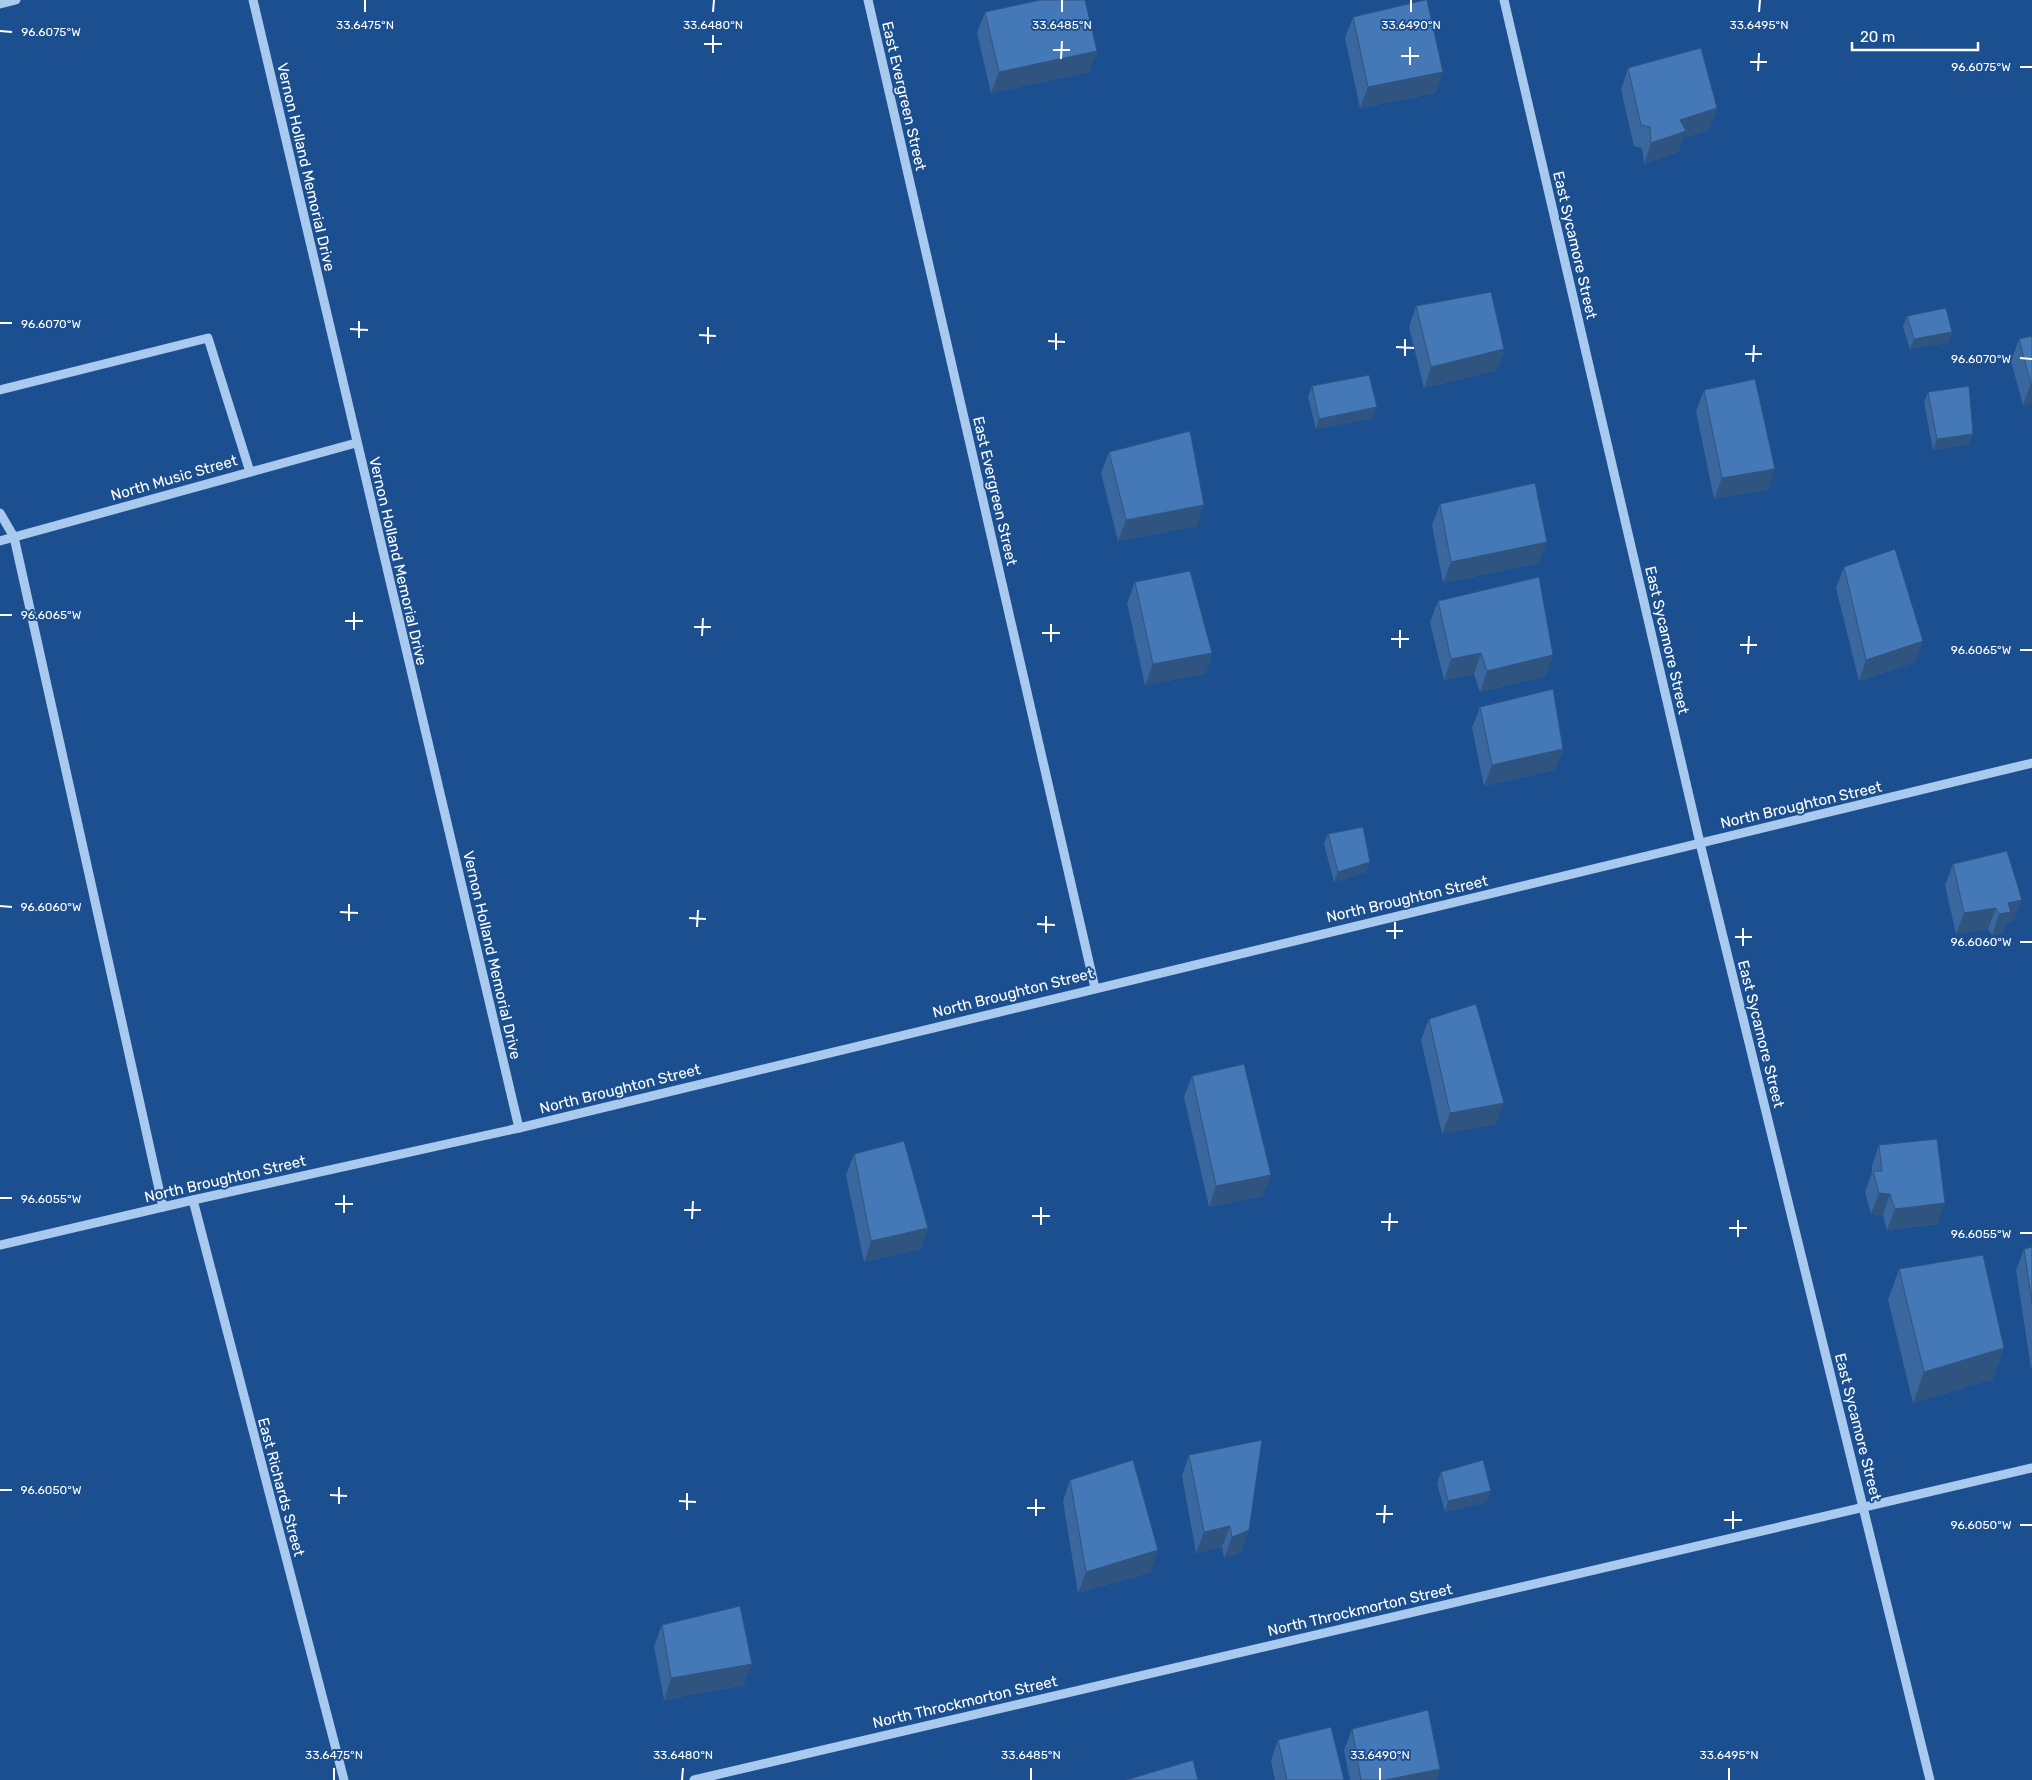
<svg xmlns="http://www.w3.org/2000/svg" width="2032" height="1780" font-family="Rubik,sans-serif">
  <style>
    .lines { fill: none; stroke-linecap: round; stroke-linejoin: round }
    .minor { stroke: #a9c9ee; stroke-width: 9 }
    .wall { fill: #3a679d }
    .shaded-wall { fill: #305480 }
    .building { fill: #4478b7; stroke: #305480 }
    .ticks { fill: none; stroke: #fff; stroke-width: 2 }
    .labels { text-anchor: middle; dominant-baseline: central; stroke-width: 4; stroke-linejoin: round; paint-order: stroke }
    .street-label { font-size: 15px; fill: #fff; stroke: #1b4f8f }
    .ticks-label { font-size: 12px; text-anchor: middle; fill: #fff; stroke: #1b4f8f; stroke-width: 4; stroke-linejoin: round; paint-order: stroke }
  </style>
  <rect width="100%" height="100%" fill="#1b4f8f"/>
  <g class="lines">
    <!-- minor -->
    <g class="minor">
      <path d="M253 0 519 1128"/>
      <path d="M868 0 1095 988"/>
      <path d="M1504 0 1700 843 1930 1780"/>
      <path d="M0 4 16 0"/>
      <path d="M0 390 208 338 250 472"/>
      <path d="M0 513 14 537 163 1207"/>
      <path d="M0 541 356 443"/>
      <path d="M193 1200 344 1780"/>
      <path d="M0 1245 193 1200 519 1128 2032 763"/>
      <path d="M694 1780 2032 1468"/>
    </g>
  </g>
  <!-- wall -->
  <g class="wall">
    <path d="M985 12 1097 51 1089 72 991 93 977 33Z"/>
    <path d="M1353 17 1436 93 1360 108 1345 38Z"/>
    <path d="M1628 68 1717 108 1709 130 1683 138 1678 152 1644 164 1642 148 1634 146 1621 90Z"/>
    <path d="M1416 306 1504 349 1497 370 1424 388 1409 327Z"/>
    <path d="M1907 316 1952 332 1948 343 1910 349 1903 327Z"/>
    <path d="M2032 336V404L2023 405 2011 361 2019 339Z"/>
    <path d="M1312 386 1373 418 1316 429 1308 397Z"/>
    <path d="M1704 390 1768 490 1714 499 1696 411Z"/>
    <path d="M1928 392 1969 444 1933 450 1924 402Z"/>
    <path d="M1109 452 1197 526 1118 541 1101 473Z"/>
    <path d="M1440 504 1539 563 1443 583 1432 525Z"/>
    <path d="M1844 567 1915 662 1859 681 1836 588Z"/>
    <path d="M1135 582 1212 653 1205 674 1145 685 1127 603Z"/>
    <path d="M1438 601 1546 676 1480 692 1474 674 1444 680 1430 622Z"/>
    <path d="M1480 707 1563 749 1555 770 1484 786 1472 728Z"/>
    <path d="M1328 834 1370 862 1366 872 1334 882 1324 844Z"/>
    <path d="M1953 864 2014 921 2007 922 2003 933 1992 935 1988 929 1956 934 1945 885Z"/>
    <path d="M1429 1019 1496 1124 1442 1134 1421 1040Z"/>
    <path d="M1192 1076 1263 1196 1209 1207 1184 1097Z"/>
    <path d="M1879 1145 1938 1224 1887 1230 1883 1215 1871 1214 1865 1192 1872 1172V1166Z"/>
    <path d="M854 1154 928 1228 920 1249 864 1262 846 1175Z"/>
    <path d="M2032 1247V1367L2031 1368 2016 1270 2024 1249Z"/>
    <path d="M1899 1269 1993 1379 1913 1403 1888 1300Z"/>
    <path d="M1189 1455 1249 1530 1241 1552 1224 1558 1222 1547 1196 1553 1182 1476Z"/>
    <path d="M1441 1472 1487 1502 1445 1512 1437 1483Z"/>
    <path d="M1070 1480 1151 1572 1078 1593 1063 1501Z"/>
    <path d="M662 1625 744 1685 664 1700 654 1646Z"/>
    <path d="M1352 1729 1437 1780H1350L1344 1750Z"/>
    <path d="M1278 1740 1344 1780H1275L1271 1761Z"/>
  </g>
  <!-- shaded-wall -->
  <g class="shaded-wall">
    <path d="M1097 51 1089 72 991 93 999 72Z"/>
    <path d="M1443 72 1436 93 1360 108 1368 87Z"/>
    <path d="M1717 108 1709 130 1683 138 1678 152 1644 164 1651 143 1680 120Z"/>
    <path d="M1952 332 1948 343 1910 349 1914 339Z"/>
    <path d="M1504 349 1497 370 1424 388 1431 367Z"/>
    <path d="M2031 384H2032V404L2023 405Z"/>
    <path d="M1377 407 1373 418 1316 429 1319 419Z"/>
    <path d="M1973 434 1969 444 1933 450 1937 439Z"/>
    <path d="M1775 469 1768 490 1714 499 1722 478Z"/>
    <path d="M1204 505 1197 526 1118 541 1126 520Z"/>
    <path d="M1547 542 1539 563 1443 583 1451 562Z"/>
    <path d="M1923 641 1915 662 1859 681 1866 660Z"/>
    <path d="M1212 653 1205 674 1145 685 1153 664Z"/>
    <path d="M1481 653 1474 674 1444 680 1451 659Z"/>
    <path d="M1553 655 1546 676 1480 692 1487 671Z"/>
    <path d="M1563 749 1555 770 1484 786 1492 765Z"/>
    <path d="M1370 862 1366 872 1334 882 1338 872Z"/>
    <path d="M2022 900 2014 921 2007 922 2003 933 1992 935 1999 914 2008 903Z"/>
    <path d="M1996 908 1988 929 1956 934 1964 913Z"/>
    <path d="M1504 1103 1496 1124 1442 1134 1450 1113Z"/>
    <path d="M1271 1175 1263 1196 1209 1207 1216 1186Z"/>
    <path d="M1879 1193 1890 1194 1883 1215 1871 1214Z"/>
    <path d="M1945 1203 1938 1224 1887 1230 1895 1209Z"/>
    <path d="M928 1228 920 1249 864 1262 871 1241Z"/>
    <path d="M2004 1348 1993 1379 1913 1403 1924 1372Z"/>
    <path d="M1491 1491 1487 1502 1445 1512 1448 1501Z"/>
    <path d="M1230 1526 1222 1547 1196 1553 1204 1532Z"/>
    <path d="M1249 1530 1241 1552 1224 1558 1232 1537Z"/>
    <path d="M1158 1550 1151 1572 1078 1593 1086 1572Z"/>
    <path d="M752 1664 744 1685 664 1700 671 1678Z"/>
    <path d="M1440 1769 1437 1780H1385Z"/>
  </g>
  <!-- building -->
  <g class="building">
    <path d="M1040 0H1085L1097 51 999 72 985 12Z"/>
    <path d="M1425 0H1427L1443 72 1368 87 1353 17Z"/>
    <path d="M1701 48 1717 108 1680 120 1686 131 1651 143 1650 127 1641 125 1628 68Z"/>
    <path d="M1491 292 1504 349 1431 367 1416 306Z"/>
    <path d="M1946 308 1952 332 1914 339 1907 316Z"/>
    <path d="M2032 336V384H2031L2019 339Z"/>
    <path d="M1369 375 1377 407 1319 419 1312 386Z"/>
    <path d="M1755 379 1775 469 1722 478 1704 390Z"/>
    <path d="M1969 386 1973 434 1937 439 1928 392Z"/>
    <path d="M1190 431 1204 505 1126 520 1109 452Z"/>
    <path d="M1535 483 1547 542 1451 562 1440 504Z"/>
    <path d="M1895 549 1923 641 1866 660 1844 567Z"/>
    <path d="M1190 571 1212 653 1153 664 1135 582Z"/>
    <path d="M1539 577 1553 655 1487 671 1481 653 1451 659 1438 601Z"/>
    <path d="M1553 689 1563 749 1492 765 1480 707Z"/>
    <path d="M1363 827 1370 862 1338 872 1328 834Z"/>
    <path d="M2007 851 2022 900 2008 903 2011 912 1999 914 1996 908 1964 913 1953 864Z"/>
    <path d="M1476 1004 1504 1103 1450 1113 1429 1019Z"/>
    <path d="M1244 1064 1271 1175 1216 1186 1192 1076Z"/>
    <path d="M1937 1139 1945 1203 1895 1209 1890 1194 1879 1193 1873 1171H1882L1879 1145Z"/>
    <path d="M904 1141 928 1228 871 1241 854 1154Z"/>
    <path d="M2032 1247V1303L2024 1249Z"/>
    <path d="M1983 1255 2004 1348 1924 1372 1899 1269Z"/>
    <path d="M1262 1440 1249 1530 1232 1537 1230 1526 1204 1532 1189 1455Z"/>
    <path d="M1133 1460 1158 1550 1086 1572 1070 1480Z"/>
    <path d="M1483 1460 1491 1491 1448 1501 1441 1472Z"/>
    <path d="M740 1606 752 1664 671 1678 662 1625Z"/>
    <path d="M1428 1710 1440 1769 1385 1780H1361L1352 1729Z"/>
    <path d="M1331 1727 1344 1780H1287L1278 1740Z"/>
    <path d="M1193 1760 1198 1780H1126Z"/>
  </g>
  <!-- ticks -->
  <path class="ticks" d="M365 12V0M713 12 714 0M1062 12V0M1411 12V0M1759 12 1760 0M0 31 12 32M704 44H722M1053 50H1070M713 53V35M1401 56H1419M1061 59 1062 41M1750 62H1767M1410 65V47M2020 67H2032M1758 71 1759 53M0 323H12M350 329 368 330M699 335 716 336M359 338V321M1048 341 1065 342M708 344V327M1396 347 1414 348M1056 350V333M1745 354H1762M1405 356V339M2020 358 2032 359M1753 362 1754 345M0 615H12M345 621H363M694 627H711M354 630V612M1042 633H1060M702 636 703 618M1391 639H1409M1051 642V624M1740 645H1757M1400 648V630M2020 650H2032M1748 654 1749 636M0 906 12 907M340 912 358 913M689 918 706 919M349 921V904M1037 924 1055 925M697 927 698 910M1386 931H1403M1046 933V916M1735 937H1752M1395 939V922M2020 942H2032M1743 946V928M0 1198H12M335 1204H353M684 1210H701M344 1213V1195M1032 1216H1050M692 1219 693 1201M1381 1222H1398M1041 1225V1207M1729 1228H1747M1389 1231 1390 1213M2020 1233H2032M1738 1237V1220M0 1490H12M330 1495 347 1496M679 1501 696 1502M339 1504V1487M1027 1508H1045M687 1510V1493M1376 1514H1393M1036 1516V1499M1724 1520H1742M1384 1523 1385 1505M2020 1525H2032M1733 1529V1511M334 1780V1768M682 1780 683 1768M1031 1780V1768M1380 1780V1768M1729 1780V1768"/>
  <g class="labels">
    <!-- street labels -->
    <g class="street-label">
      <text transform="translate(904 96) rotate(77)">East Evergreen Street</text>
      <text transform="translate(306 167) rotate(77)">Vernon Holland Memorial Drive</text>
      <text transform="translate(1575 245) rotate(77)">East Sycamore Street</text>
      <text transform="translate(174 478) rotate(-16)">North Music Street</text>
      <text transform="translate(995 491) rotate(77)">East Evergreen Street</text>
      <text transform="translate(398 561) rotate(77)">Vernon Holland Memorial Drive</text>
      <text transform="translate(1667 640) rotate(77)">East Sycamore Street</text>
      <text transform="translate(1801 805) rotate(-13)">North Broughton Street</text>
      <text transform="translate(1407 899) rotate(-13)">North Broughton Street</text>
      <text transform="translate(492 955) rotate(77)">Vernon Holland Memorial Drive</text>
      <text transform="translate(1013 993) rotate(-14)">North Broughton Street</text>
      <text transform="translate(1761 1034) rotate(76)">East Sycamore Street</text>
      <text transform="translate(620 1089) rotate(-14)">North Broughton Street</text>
      <text transform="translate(225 1179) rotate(-13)">North Broughton Street</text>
      <text transform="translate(1858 1427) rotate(76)">East Sycamore Street</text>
      <text transform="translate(281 1487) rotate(75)">East Richards Street</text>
      <text transform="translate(1360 1610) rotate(-13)">North Throckmorton Street</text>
      <text transform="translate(965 1702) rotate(-13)">North Throckmorton Street</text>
    </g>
  </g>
  <g class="ticks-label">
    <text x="365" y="29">33.6475°N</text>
    <text x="713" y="29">33.6480°N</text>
    <text x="1062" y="29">33.6485°N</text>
    <text x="1411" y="29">33.6490°N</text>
    <text x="1759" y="29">33.6495°N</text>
    <text x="51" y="36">96.6075°W</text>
    <text x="1981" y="71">96.6075°W</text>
    <text x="51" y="328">96.6070°W</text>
    <text x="1981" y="363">96.6070°W</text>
    <text x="51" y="619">96.6065°W</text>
    <text x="1981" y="654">96.6065°W</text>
    <text x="51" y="911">96.6060°W</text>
    <text x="1981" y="946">96.6060°W</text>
    <text x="51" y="1203">96.6055°W</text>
    <text x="1981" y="1238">96.6055°W</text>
    <text x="51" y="1494">96.6050°W</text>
    <text x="1981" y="1529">96.6050°W</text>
    <text x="334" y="1759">33.6475°N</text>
    <text x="683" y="1759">33.6480°N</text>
    <text x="1031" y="1759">33.6485°N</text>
    <text x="1380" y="1759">33.6490°N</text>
    <text x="1729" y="1759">33.6495°N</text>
  </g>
  <!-- scale -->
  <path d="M1852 42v8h126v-8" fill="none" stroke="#ffffff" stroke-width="2.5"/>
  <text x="1860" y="42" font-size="15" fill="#ffffff" stroke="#1b4f8f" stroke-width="4" paint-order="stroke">20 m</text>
</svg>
